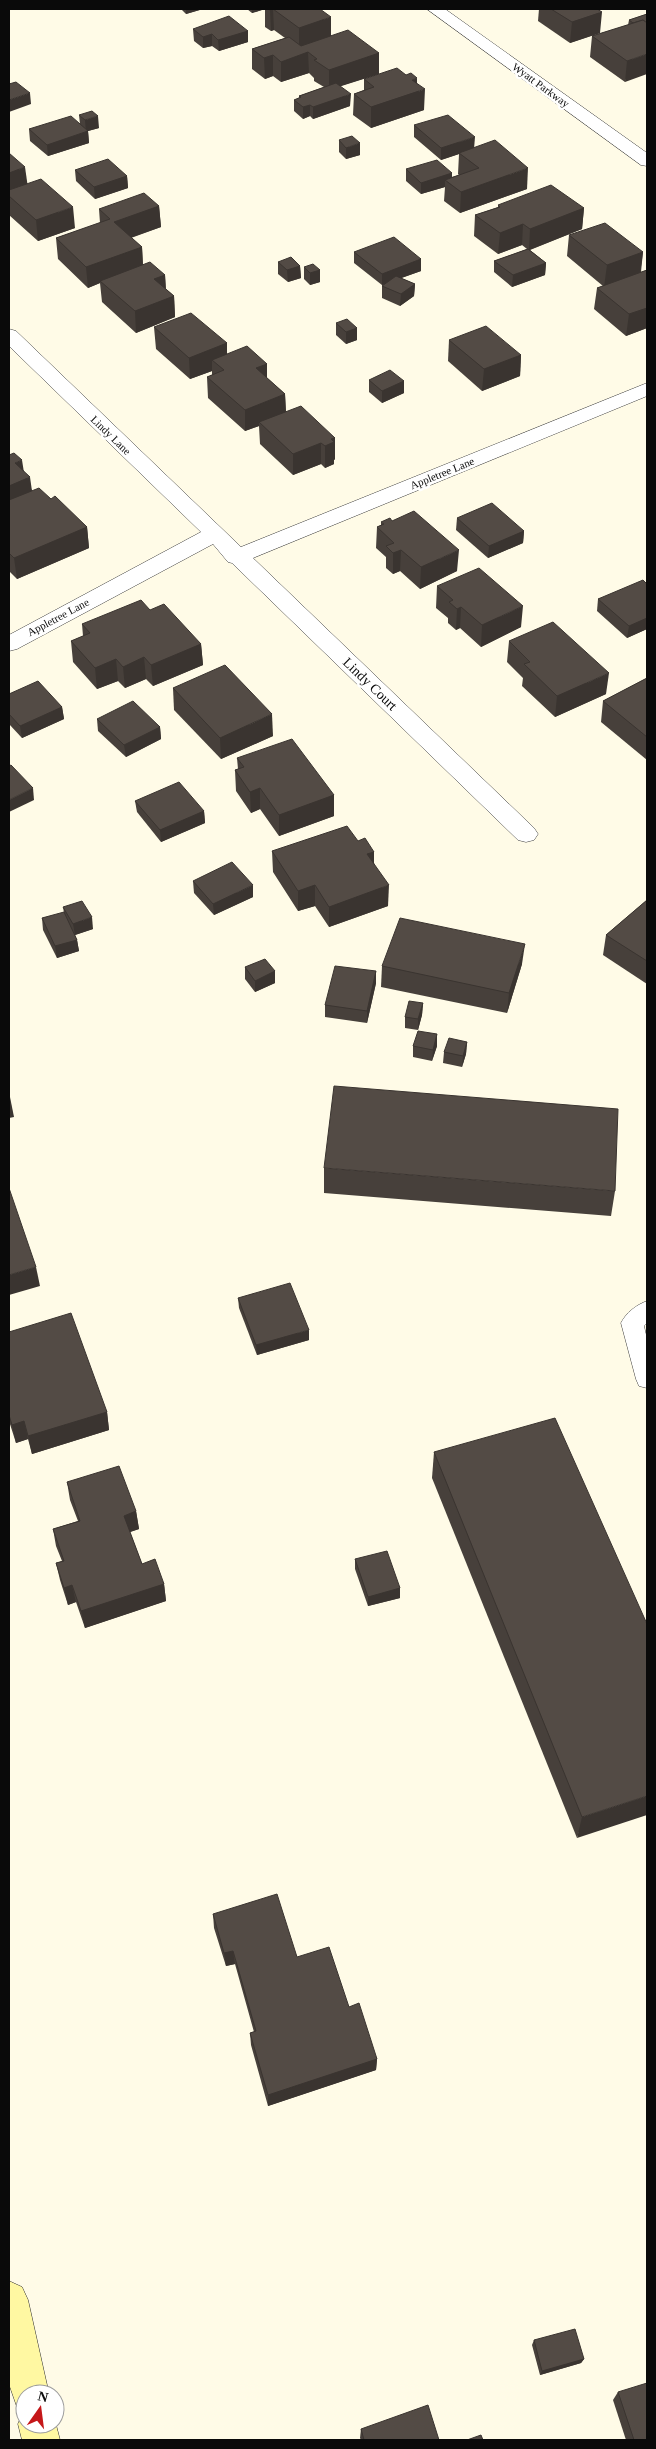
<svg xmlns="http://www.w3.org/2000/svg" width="656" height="2449" font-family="'Times New Roman',serif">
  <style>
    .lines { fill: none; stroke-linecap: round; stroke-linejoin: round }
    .service-casing { stroke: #3d3d3d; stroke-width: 1 }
    .minor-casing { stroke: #3d3d3d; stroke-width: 1 }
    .secondary-casing { stroke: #2c2c2c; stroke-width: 1 }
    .service { fill: #fff; fill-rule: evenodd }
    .minor { fill: #fff; fill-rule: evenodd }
    .secondary { fill: #fff8a2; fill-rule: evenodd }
    .wall { fill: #47403b }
    .shaded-wall { fill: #3a3430 }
    .building { fill: #534b45; stroke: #3a3430 }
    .labels { text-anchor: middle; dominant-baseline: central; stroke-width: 5; stroke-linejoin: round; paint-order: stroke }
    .far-street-label { font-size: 11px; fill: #0a0a0a; stroke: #fff }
    .street-label { font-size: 14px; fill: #0a0a0a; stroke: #fff }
  </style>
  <rect width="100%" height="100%" fill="#fffbe7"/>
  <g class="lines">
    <!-- service casing -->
    <g class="service-casing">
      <path id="service" d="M647 1301V1323L644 1326 647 1339V1388L639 1386 636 1379 621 1323C626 1313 636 1305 647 1301Z"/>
    </g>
    <!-- minor casing -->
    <g class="minor-casing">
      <g id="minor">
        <path d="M427 9H445L647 153V166L641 165Z"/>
        <path d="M9 329 16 331 241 547 647 383V396L253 558 534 828 538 834 534 840 526 842 518 840 232 563 228 562 213 544 17 649 9 651V635L201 532 9 346Z"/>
      </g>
    </g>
    <!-- secondary casing -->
    <g class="secondary-casing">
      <path id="secondary" d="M9 2281 22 2287 28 2300 49 2394H25V2424H55V2421L60 2440H22L18 2424 24 2410 17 2407 9 2384Z"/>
    </g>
    <!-- service -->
    <use href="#service" class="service"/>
    <!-- minor -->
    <use href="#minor" class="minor"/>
    <!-- secondary -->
    <use href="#secondary" class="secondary"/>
  </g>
  <!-- wall -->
  <g class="wall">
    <path d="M181 9H203L186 14Z"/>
    <path d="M247 9H320L331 36 379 53V74L340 86 350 106 313 119 310 116 303 119 294 111V100L299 98V96L324 87 314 81V78L309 73 281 82 273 76 265 79 252 69V49L285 38 274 30 271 31 265 27V9L252 13Z"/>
    <path d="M539 9H598L600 33 570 43 538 21Z"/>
    <path d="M647 14 625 82 590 57 592 36 628 25 629 20Z"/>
    <path d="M193 29 248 31V42L219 51 212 46 203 48 194 41Z"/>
    <path d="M364 79 417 83 424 110 371 128 353 115 354 94 364 90Z"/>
    <path d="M79 115 99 128 88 131 89 143 48 156 30 141 29 129 80 124Z"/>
    <path d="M414 125 474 148 527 189 460 213 444 201 445 187 421 194 406 181V169L452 173V177L459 175 458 174 459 154 441 160 414 137Z"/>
    <path d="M339 140 360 155 346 159 339 152Z"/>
    <path d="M9 153 27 184 75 228 38 241 9 215Z"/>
    <path d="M75 170 127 176 128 188 95 199 76 181Z"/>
    <path d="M498 205 584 208 582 229 530 250 546 263 545 275 512 287 494 272V261L527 249 522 245 498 254 474 236 475 215 498 207Z"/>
    <path d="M159 206 161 227 131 238 142 247 143 265 165 275 166 289 174 296 175 317 136 333 102 302 100 283 88 288 58 259 56 238 100 223 99 209Z"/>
    <path d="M569 235 643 252 641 272 647 270V328L626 336 594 309 597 288 603 286 567 256Z"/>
    <path d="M354 252 421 259V271L401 278 415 284 414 296 400 306 382 298V286L383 285H382L354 263Z"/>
    <path d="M278 262 300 266 301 278 288 282 278 274Z"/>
    <path d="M304 267 320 270V282L310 285 304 279Z"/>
    <path d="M336 323 357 328V340L346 344 336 335Z"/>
    <path d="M154 327 227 343V354L267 364V378L285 394 286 412 335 438V459L334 460V464L325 468 321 464 293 475 260 444 259 426 245 431 208 398 207 377 212 375V371L190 379 156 349Z"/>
    <path d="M449 340 521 355 520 376 482 391 448 361Z"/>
    <path d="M369 380 404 381V393L382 403 369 392Z"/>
    <path d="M9 455 24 471 32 491 51 499 87 527 89 548 17 579 9 571Z"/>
    <path d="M457 518 524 531 523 543 488 558 456 530Z"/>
    <path d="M381 522 457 571 420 589 400 571 393 574 386 568V557L376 548 377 527 381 525Z"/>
    <path d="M647 584V629L627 638 597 611 598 599Z"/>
    <path d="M437 586 521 627 481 647 460 628 456 630 448 623V618L436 608Z"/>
    <path d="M150 610 201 644 203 665 153 686 146 679 125 688 118 681 97 689 73 662 71 641 83 636 82 624Z"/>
    <path d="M509 641 606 694 555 717 522 686 523 678 507 662Z"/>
    <path d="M647 678V760L601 722 603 701Z"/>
    <path d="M173 688 273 736 221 759 174 710Z"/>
    <path d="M9 694 62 707 64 719 22 738 9 724Z"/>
    <path d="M97 719 160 727 161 739 126 757 98 731Z"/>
    <path d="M237 758 334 795V816L279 836 260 809 251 813 236 791 235 770 238 769Z"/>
    <path d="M135 801 204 811 205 823 161 842 137 812Z"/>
    <path d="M358 841 374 852V863L388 906 329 927 315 906 298 911 273 872 272 851Z"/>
    <path d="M193 881 253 897 214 915 194 893Z"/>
    <path d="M647 900V984L603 955 606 935Z"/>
    <path d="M63 907 93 929 75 935 77 940 79 951 57 958 43 930 42 918 64 913Z"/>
    <path d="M522 964 507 1013 381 987 382 966Z"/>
    <path d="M245 967 275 971V983L255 992 245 979Z"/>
    <path d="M376 971V983L367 1023 325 1017V1005Z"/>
    <path d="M423 1003 422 1015 418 1030 405 1028V1017Z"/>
    <path d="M437 1034V1046L432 1061 413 1057V1046Z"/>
    <path d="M467 1042 466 1054 462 1067 443 1063 444 1052Z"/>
    <path d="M324 1168 615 1191 611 1216 324 1193Z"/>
    <path d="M238 1298 309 1340 257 1355 239 1308Z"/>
    <path d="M9 1332 107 1412 109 1430 32 1454 28 1439 16 1443 9 1421Z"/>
    <path d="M434 1452 647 1624 577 1838 432 1478Z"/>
    <path d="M67 1482 136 1511 139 1529 130 1532 142 1564 164 1584 166 1601 85 1628 76 1602 68 1605 60 1580 56 1563 62 1561 56 1546 53 1529 78 1521 70 1500Z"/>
    <path d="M355 1559 400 1588V1598L368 1606 355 1569Z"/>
    <path d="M213 1914 297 1957 349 2007 377 2059 376 2070 268 2106 251 2045 250 2033 254 2032 235 1964 226 1966 214 1928Z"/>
    <path d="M534 2340 584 2359 581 2363 540 2375 532 2345Z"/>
    <path d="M618 2392 647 2440H626L613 2400Z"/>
    <path d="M361 2429 439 2440H361L360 2438Z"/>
  </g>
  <!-- shaded-wall -->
  <g class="shaded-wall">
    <path d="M186 9H203L186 14Z"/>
    <path d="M252 9H265L252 13Z"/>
    <path d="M273 9 274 30 271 31 270 10Z"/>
    <path d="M586 9H598V13L602 12 600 33 570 43 572 22Z"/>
    <path d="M331 17V37L299 48V28Z"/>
    <path d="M248 31V42L219 51 218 40Z"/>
    <path d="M212 34V46L203 48V37Z"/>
    <path d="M308 52 309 73 281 82V62Z"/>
    <path d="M379 53V74L329 90V70Z"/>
    <path d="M647 54V74L625 82 627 61Z"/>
    <path d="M273 55V76L265 79 264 58Z"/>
    <path d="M417 78V92L425 89 424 110 371 128V107L412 80Z"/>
    <path d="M30 93 31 104 9 112V100Z"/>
    <path d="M351 94 350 106 313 119V107Z"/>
    <path d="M310 105V116L303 119V107Z"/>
    <path d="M98 116 99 128 88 131 89 143 48 156 47 145 86 132 85 120Z"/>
    <path d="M475 137 474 149 441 160V148Z"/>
    <path d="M360 143V155L346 159V148Z"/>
    <path d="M25 167 28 188 9 195V173Z"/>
    <path d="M528 168 527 189 460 213 461 192Z"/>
    <path d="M452 173 451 185 445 180V187L421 194V183Z"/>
    <path d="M127 176 128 188 95 199 94 187Z"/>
    <path d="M159 206 161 227 115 243 114 222Z"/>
    <path d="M73 207 75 228 38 241 36 220Z"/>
    <path d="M584 208 582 229 529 250 530 229Z"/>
    <path d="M523 224 522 245 498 254 500 233Z"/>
    <path d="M142 247 143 268 100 281V283L88 288 86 267Z"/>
    <path d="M643 252 640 274 604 287 607 265Z"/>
    <path d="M421 259V271L382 285V274Z"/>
    <path d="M546 263 545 275 512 287 513 275Z"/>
    <path d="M300 266 301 278 288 282 287 270Z"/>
    <path d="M320 270V282L310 285V273Z"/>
    <path d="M165 275 166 296 154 279Z"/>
    <path d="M415 284 414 296 400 306 401 294Z"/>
    <path d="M174 296 175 317 136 333 135 311Z"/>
    <path d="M647 308V328L626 336 629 314Z"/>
    <path d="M357 328V340L346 344V332Z"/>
    <path d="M227 343V365L212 360V371L190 379 189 358Z"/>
    <path d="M521 355 520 376 482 391 484 369Z"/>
    <path d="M267 364V385L256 368Z"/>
    <path d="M404 381V393L382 403V391Z"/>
    <path d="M285 394 286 415 259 422V426L245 431V410Z"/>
    <path d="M335 438V459L334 460V464L325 468V446L331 439Z"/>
    <path d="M321 443V464L293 475V454Z"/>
    <path d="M22 460 25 479 30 477 33 498 9 508V486L15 463Z"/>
    <path d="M87 527 89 548 17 579 14 558Z"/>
    <path d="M524 531 523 543 488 558 489 546Z"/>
    <path d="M401 550 400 571 393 574V553Z"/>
    <path d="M459 550 457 571 420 589 421 567Z"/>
    <path d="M523 606 521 627 481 647 482 625Z"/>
    <path d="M461 607 460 628 456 630 457 609Z"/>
    <path d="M647 618V629L627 638 629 626Z"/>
    <path d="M201 644 203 665 153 686 151 665Z"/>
    <path d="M144 657 146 679 125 688 123 667Z"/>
    <path d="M116 659 118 681 97 689 95 668Z"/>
    <path d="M609 673 606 694 555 717 557 696Z"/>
    <path d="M62 707 64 719 22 738 20 726Z"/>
    <path d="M272 714 273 736 221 759 220 738Z"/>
    <path d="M160 727 161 739 126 757 124 745Z"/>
    <path d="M33 788 34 800 9 812V800Z"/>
    <path d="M260 788V809L251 813 250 792Z"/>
    <path d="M334 795V816L279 836V815Z"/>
    <path d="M204 811 205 823 161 842 160 830Z"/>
    <path d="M374 852V873L367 854Z"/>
    <path d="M253 885V897L214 915 213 904Z"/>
    <path d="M315 885V906L298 911V891Z"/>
    <path d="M389 885 388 906 329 927V907Z"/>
    <path d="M92 917 93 929 75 935 73 924Z"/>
    <path d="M77 940 79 951 57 958 55 946Z"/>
    <path d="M525 944 522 964 507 1013 509 993Z"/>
    <path d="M275 971V983L255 992V981Z"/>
    <path d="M376 971V983L367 1023V1011Z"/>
    <path d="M423 1003 422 1015 418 1030V1019Z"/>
    <path d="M437 1034V1046L432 1061 433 1050Z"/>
    <path d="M467 1042 466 1054 462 1067 463 1056Z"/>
    <path d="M9 1097H10L14 1117 9 1118Z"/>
    <path d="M36 1267 40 1286 9 1295V1275Z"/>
    <path d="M309 1330V1340L257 1355 256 1345Z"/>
    <path d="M107 1412 109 1430 32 1454 28 1436Z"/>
    <path d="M24 1421 28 1439 16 1443 12 1425Z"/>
    <path d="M136 1511 139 1529 127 1533 124 1516Z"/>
    <path d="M164 1584 166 1601 85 1628 81 1611Z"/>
    <path d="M72 1585 76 1602 68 1605 64 1588Z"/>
    <path d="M400 1588V1598L368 1606V1597Z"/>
    <path d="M647 1796V1815L577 1838 582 1817Z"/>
    <path d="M233 1951 235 1964 226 1966 224 1953Z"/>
    <path d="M377 2059 376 2070 268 2106V2095Z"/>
    <path d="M584 2359 581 2363 540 2375 542 2371Z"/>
  </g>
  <!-- building -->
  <g class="building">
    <path d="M268 9H320L331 17 299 28 273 9 270 10Z"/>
    <path d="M551 9H597L602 12 572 22Z"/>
    <path d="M647 14V23L643 20 633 23 629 20Z"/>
    <path d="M229 16 248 31 218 40 212 34 203 37 193 29Z"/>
    <path d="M643 20 647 23V54L627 61 592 36Z"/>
    <path d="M348 30 379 53 329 70 314 60 317 59 308 52 281 62 273 55 264 58 252 49 289 37 301 46Z"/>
    <path d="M397 68 406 75 411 73 417 78 412 80 425 89 371 107 354 94 374 87 364 79Z"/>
    <path d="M16 82 30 93 9 100V84Z"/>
    <path d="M336 83 351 94 313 107 310 105 303 107 294 100 301 97 299 96Z"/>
    <path d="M92 111 98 116 85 120 79 115Z"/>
    <path d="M448 115 475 137 441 148 414 125Z"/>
    <path d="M71 116 88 131 47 145 29 129Z"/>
    <path d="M352 136 360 143 346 148 339 140Z"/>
    <path d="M495 140 528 168 461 192 445 180 479 168 459 153Z"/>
    <path d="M9 153 25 167 9 173Z"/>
    <path d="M108 159 127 176 94 187 75 170Z"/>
    <path d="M437 160 452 173 421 183 406 169Z"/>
    <path d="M41 179 73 207 36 220 9 196V190Z"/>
    <path d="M551 185 584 208 530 229 523 224 500 233 475 215 500 207 498 205Z"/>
    <path d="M144 193 159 206 114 222 142 247 86 267 56 238 110 219 99 209Z"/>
    <path d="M605 223 643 252 607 265 569 235Z"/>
    <path d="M394 237 421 259 382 274 354 252Z"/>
    <path d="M528 249 546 263 513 275 494 261Z"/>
    <path d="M291 257 300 266 287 270 278 262Z"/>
    <path d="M150 262 165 275 154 279 174 296 135 311 100 281Z"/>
    <path d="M313 264 320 270 310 273 304 267Z"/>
    <path d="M647 270V308L629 314 597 288Z"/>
    <path d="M396 276 415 284 401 294 382 286Z"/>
    <path d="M191 313 227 343 189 358 154 327Z"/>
    <path d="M347 319 357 328 346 332 336 323Z"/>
    <path d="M486 326 521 355 484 369 449 340Z"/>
    <path d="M247 346 267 364 256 368 285 394 245 410 207 377 224 370 212 360Z"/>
    <path d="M390 370 404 381 382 391 369 380Z"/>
    <path d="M301 406 335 438 331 439 334 442 325 446 321 443 293 454 259 422Z"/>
    <path d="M14 453 22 460 15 463 30 477 9 486V455Z"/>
    <path d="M39 488 51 499 55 496 87 527 14 558 9 553V500Z"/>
    <path d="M492 503 524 531 489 546 457 518Z"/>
    <path d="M414 511 459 550 421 567 401 550 393 553 386 546 394 543 377 527 384 524 381 522 390 518 392 521Z"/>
    <path d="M479 568 523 606 482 625 461 607 457 609 449 602 453 600 437 586Z"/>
    <path d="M643 580 647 584V618L629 626 598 599Z"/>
    <path d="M141 600 150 610 164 604 201 644 151 665 144 657 123 667 116 659 95 668 71 641 90 633 82 624Z"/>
    <path d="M553 622 609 673 557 696 524 664 530 662 509 641Z"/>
    <path d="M225 665 272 714 220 738 173 688Z"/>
    <path d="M647 678V737L603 701Z"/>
    <path d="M38 681 62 707 20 726 9 714V694Z"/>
    <path d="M133 701 160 727 124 745 97 719Z"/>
    <path d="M292 739 334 795 279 815 260 788 250 792 235 770 244 767 237 758Z"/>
    <path d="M11 765 33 788 9 800V766Z"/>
    <path d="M179 782 204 811 160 830 135 801Z"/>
    <path d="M347 826 358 841 365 838 374 852 367 854 389 885 329 907 315 885 298 891 272 851Z"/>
    <path d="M232 862 253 885 213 904 193 881Z"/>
    <path d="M647 900V961L606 935Z"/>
    <path d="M82 901 92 917 73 924 63 907Z"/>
    <path d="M64 912 77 940 55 946 42 918Z"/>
    <path d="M400 918 525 944 509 993 382 966Z"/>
    <path d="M265 959 275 971 255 981 245 967Z"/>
    <path d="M335 966 376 971 367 1011 325 1005Z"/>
    <path d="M409 1001 423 1003 418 1019 405 1017Z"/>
    <path d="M418 1031 437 1034 433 1050 413 1046Z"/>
    <path d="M449 1038 467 1042 463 1056 444 1052Z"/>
    <path d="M334 1086 618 1109 615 1191 324 1168Z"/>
    <path d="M9 1188 36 1267 9 1275Z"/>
    <path d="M290 1283 309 1330 256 1345 238 1298Z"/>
    <path d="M71 1313 107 1412 28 1436 24 1421 12 1425 9 1415V1332Z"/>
    <path d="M555 1418 647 1624V1796L582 1817 434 1452Z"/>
    <path d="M119 1466 136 1511 124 1516 142 1564 155 1559 164 1584 81 1611 72 1585 64 1588 56 1563 64 1561 53 1529 80 1521 67 1482Z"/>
    <path d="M387 1551 400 1588 368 1597 355 1559Z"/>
    <path d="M277 1894 297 1957 329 1947 349 2007 359 2003 377 2059 268 2095 250 2033 256 2031 233 1951 224 1953 213 1914Z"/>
    <path d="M575 2329 584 2359 542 2371 534 2340Z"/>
    <path d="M647 2383V2440H634L618 2392Z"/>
    <path d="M428 2405 439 2440H364L361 2429Z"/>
    <path d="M481 2435 483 2440H467Z"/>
  </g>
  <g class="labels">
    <!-- far-street labels -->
    <g class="far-street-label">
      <text transform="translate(541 85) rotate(36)">Wyatt Parkway</text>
      <text transform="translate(111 435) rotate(44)">Lindy Lane</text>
      <text transform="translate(442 473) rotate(-22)">Appletree Lane</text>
      <text transform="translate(58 617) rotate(-28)">Appletree Lane</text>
    </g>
    <!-- street labels -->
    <g class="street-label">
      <text transform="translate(370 684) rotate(44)">Lindy Court</text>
    </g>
  </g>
  <!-- border -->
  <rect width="656" height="2449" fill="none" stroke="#0a0a0a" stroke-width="20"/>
  <!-- north arrow -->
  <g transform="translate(40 2409) rotate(14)"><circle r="24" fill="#ffffff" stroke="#9d9d9d"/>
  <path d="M0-4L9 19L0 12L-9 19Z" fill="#c51719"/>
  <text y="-8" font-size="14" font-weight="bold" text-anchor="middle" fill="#0a0a0a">N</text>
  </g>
</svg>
